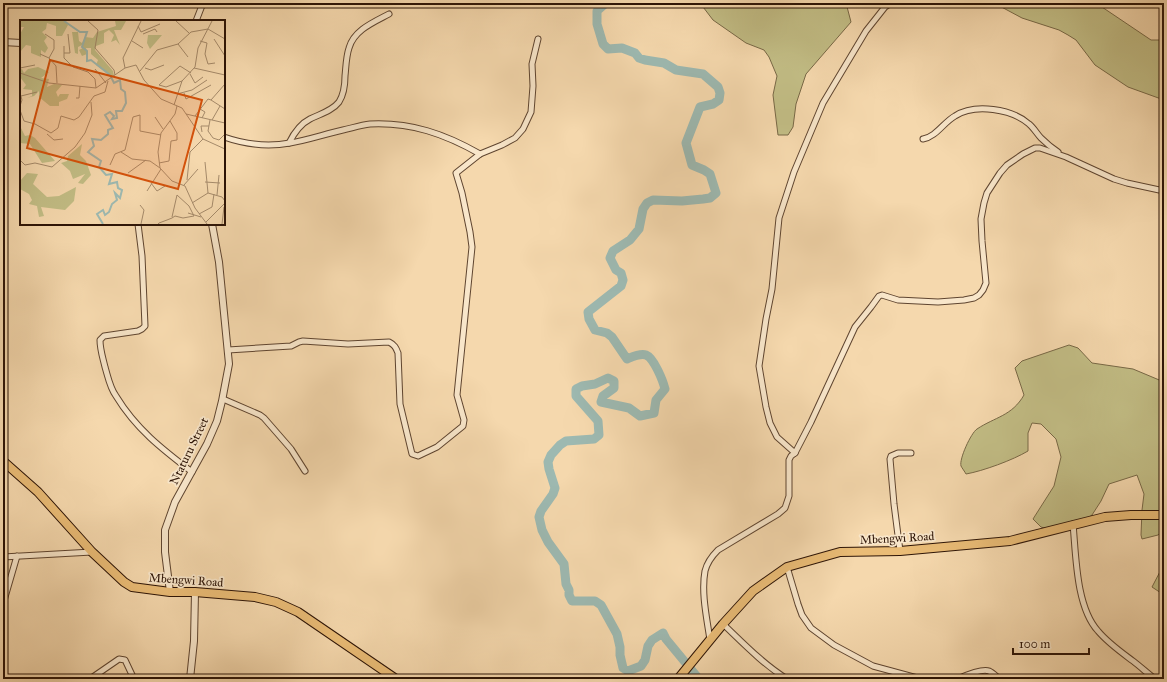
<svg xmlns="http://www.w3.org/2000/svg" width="1167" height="682" font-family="'IM FELL Great Primer',serif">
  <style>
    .green { fill: #c2bd85; stroke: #786846 }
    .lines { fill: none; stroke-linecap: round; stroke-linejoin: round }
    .river { stroke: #9db9b1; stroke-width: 9 }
    .minor-casing { stroke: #5f4530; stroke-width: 7 }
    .tertiary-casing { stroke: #5f4530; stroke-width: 8 }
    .primary-casing { stroke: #2d1406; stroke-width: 10 }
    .minor { stroke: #f8e6ca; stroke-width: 5 }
    .tertiary { stroke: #f8e6ca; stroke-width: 6 }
    .primary { stroke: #eabc76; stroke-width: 8 }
    .labels { text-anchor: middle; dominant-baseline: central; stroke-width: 3.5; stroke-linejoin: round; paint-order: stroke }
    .street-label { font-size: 12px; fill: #2d1406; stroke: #f8e6ca }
    .inset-river { fill: none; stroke: #9db9b1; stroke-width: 2 }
    .inset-road { fill: none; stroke: #a58a6a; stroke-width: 1 }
    .view { fill: #d5520b; fill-opacity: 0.15; stroke: #d5520b; stroke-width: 2 }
    .inset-edge { fill: none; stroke: #2d1406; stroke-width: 2 }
  </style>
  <rect width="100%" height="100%" fill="#f5d8ad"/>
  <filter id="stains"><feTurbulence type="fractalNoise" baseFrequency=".005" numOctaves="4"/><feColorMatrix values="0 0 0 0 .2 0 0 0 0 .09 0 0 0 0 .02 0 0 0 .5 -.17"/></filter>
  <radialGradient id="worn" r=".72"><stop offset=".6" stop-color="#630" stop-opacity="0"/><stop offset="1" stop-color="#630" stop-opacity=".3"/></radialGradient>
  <!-- green -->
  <g class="green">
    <path d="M700 3H846L851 22 806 74 796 104 793 127 788 135H778L773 95 777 76 769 57 764 50 746 43 713 20Z"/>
    <path d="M994 3H1096L1151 40H1164V100L1128 87 1095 65 1076 40 1068 35 1059 30 1022 18Z"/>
    <path d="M1069 345 1078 348 1092 363 1133 369 1164 382V530L1158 535 1142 539 1141 535 1142 510 1144 494 1137 475 1109 484 1101 501 1092 515 1073 529 1055 531 1041 527 1033 519 1054 486 1061 457 1056 439 1041 424 1032 423 1028 433V451C1013 460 983 471 966 474 965 472 962 468 961 466 959 459 971 433 977 429 995 417 1012 416 1024 395L1015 368 1022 361Z"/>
    <path d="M1164 564V593H1161L1152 587Z"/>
  </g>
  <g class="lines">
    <!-- river -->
    <path class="river" d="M606 3 597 11V24L603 44 608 49 622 48 635 53 639 58 645 60 664 63 676 70 703 74 718 87 720 93 719 100 713 104 700 107 686 143 692 165 704 170 710 174 716 193 710 198 703 199 682 201 653 200 647 203 643 209 639 229 630 240 613 251 610 258 616 270 621 273 623 280 621 286 588 312 589 319 595 330 607 333 612 337 627 359C632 357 640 353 646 355 654 358 663 381 665 389L656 400 654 413 640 416 629 408 601 402 603 396 614 388V381L608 378 595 384 582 386 576 389V396L598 421 599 435 594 439 566 441 560 445 551 455 548 462 549 469 555 488 553 494 541 511 539 517 542 530 548 542 564 564 566 584 569 590V595L572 601H595L601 605 617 634 620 647V655L623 668 628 671 641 666 645 660 648 646 652 640 663 633 666 639 699 679"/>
    <!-- minor casing -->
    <g class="minor-casing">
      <g id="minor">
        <path d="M196 21 203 3"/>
        <path d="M224 137C244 144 268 147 290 143 308 140 325 134 343 130 352 128 361 125 370 124 411 122 445 134 480 154"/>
        <path d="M923 139C936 137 944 122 955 116 975 103 1012 109 1029 124 1034 128 1037 134 1041 138 1046 143 1052 148 1058 152"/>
        <path d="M289 143C294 133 300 124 310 119 320 114 332 111 339 102 344 94 345 85 345 76 346 67 346 57 349 48 354 30 374 22 389 14"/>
        <path d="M138 224 142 256 145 326 142 329 138 331 104 336 100 340C100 350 103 358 105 367 108 377 110 388 116 396 136 429 162 449 192 472"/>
        <path d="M228 350 291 346 299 342 303 341 348 344 389 342C395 345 396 348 398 353L400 404 412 454 418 456 437 447 463 426 464 420 457 395 472 247 470 232 462 193 456 173 480 154 502 145 515 138 523 129 531 112 533 86 532 64 538 39"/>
        <path d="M223 399 260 415 264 418 291 449 305 471"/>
        <path d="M795 453 777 437 770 423 766 407 759 366 766 319 772 289 779 218 794 172 823 103 866 31 885 7 891 3"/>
        <path d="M1073 524C1076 555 1076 607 1098 631 1108 643 1121 652 1133 661 1141 667 1147 673 1155 679"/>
        <path d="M900 551 894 504 890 459 891 456 898 453H911"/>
        <path d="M3 557 92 552"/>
        <path d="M787 567 798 604 802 615 811 628 834 645 873 666 921 679"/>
        <path d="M3 604 17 556"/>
        <path d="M723 624C743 643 763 664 787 679"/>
        <path d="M710 640C707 619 701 593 705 571 707 563 712 556 718 550L778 514 785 508 789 496V460L791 456 795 453 811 422 855 327 871 307 879 296 882 295 898 300 938 302 964 300 974 298 979 295 983 290 986 283 982 241 981 219 984 203 987 193 1000 173 1007 165 1023 154 1035 148H1040L1066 157 1114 179 1127 183 1164 191"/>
        <path d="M90 679 119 659 125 660 134 679"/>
        <path d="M957 679C964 676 982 668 989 671 993 673 997 677 1000 679"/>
      </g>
    </g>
    <!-- tertiary casing -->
    <g class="tertiary-casing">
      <g id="tertiary">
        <path d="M3 42 21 43"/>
        <path d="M170 592 165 552V530L175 502 207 444 217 421 222 401 229 364 219 262 212 224"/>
        <path d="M190 679 194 641 195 592"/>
      </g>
    </g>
    <!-- primary casing -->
    <g class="primary-casing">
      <g id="primary">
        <path d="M3 461 38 492 92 552 124 582 132 587 170 592H195L255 597 276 602 298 612 396 679"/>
        <path d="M678 679 723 624 753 591 787 567 840 552 900 551 1010 541 1105 517 1131 515H1164"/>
      </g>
    </g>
    <!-- minor -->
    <use href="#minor" class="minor"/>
    <!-- tertiary -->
    <use href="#tertiary" class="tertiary"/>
    <!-- primary -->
    <use href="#primary" class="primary"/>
  </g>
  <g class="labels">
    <!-- street labels -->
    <g class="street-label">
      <text transform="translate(189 451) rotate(-64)">Ntaturu Street</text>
      <text transform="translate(897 538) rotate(-3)">Mbengwi Road</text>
      <text transform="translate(186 580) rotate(4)">Mbengwi Road</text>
    </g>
  </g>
  <!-- overview -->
  <g transform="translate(20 20)">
    <rect width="205" height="205" fill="#f5d8ad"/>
    <path d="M0 1H46L48 5 42 16H36V6L27 3 26 9 22 12 27 17 24 21 28 28 25 33 21 30V37L11 33V26L6 25 0 32V14L4 7H0ZM95 1H106L101 10H94L100 25 96 20 91 22 94 15 89 10 84 13V23L76 26 75 30 93 51 94 56H91L76 45 78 40 71 34V28H66L67 34 62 36 59 30 63 28 62 25 58 27V34L55 33 52 12H58L59 21 62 23 65 17 73 18 77 12 96 6ZM128 15H142L130 29 127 23ZM18 47 29 52 21 58 29 59 27 67 34 64 42 65 36 72 38 77 40 74H49L47 79 39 82V86H30L19 77V71L14 76 7 78 12 76V70L3 69 6 65 0 57V50L2 49 4 53 8 49ZM0 106 5 116 10 115 15 118 35 141 22 143 10 124 0 123ZM62 124 60 135 66 141 71 155 63 164 58 163 65 154 53 159 50 151 41 143 47 141 48 136ZM7 153 18 154 13 164 27 177 39 176 56 167 54 181 45 190 21 187 24 196 19 197 17 186 9 184 12 180 9 174 0 169V161Z" fill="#c2bd85"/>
    <path class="inset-river" d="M44 1 60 12H67L62 27 67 31V41L71 40 90 55 94 63 100 60 101 69 105 72 106 83 102 91H96L97 98 92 99 94 96 90 92 85 95 93 108 88 110V114L81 120 72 119 74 126 68 132 81 141 79 147 86 155 92 154 89 164 97 162 98 168 102 170 100 178 95 173 97 180 92 184 89 192 85 195 83 190 77 194 83 204"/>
    <path class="inset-road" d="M68 1 78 10 75 28 94 50 95 55M156 1 169 13M118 6 121 12 140 4M25 14 34 20V29L29 38M123 14 135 9 137 12M194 19 205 36M112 21 123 28M180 21 187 23 185 34 188 44 195 43M158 24 168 37M44 26V38L53 47 68 52 75 59 76 68M44 33H50L48 14M20 34 29 38 36 46 37 63M0 48 15 45M105 48 103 38 121 1M125 48 131 50 144 45M174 48 205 55M75 49 86 63M120 51 137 30 158 24 171 12 188 9 205 19M0 53 29 63 76 68 105 48 116 45 124 60 141 79 162 88 183 119 205 129M170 54 175 63 183 57M139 65 160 46 171 53M139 65 146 67 162 61M0 73 2 80 0 86M164 73 166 79 191 65M157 74 172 70 187 60M1 76 17 72M56 78H59L60 66M191 80 205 89M154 85 162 61 175 47 178 28 192 1M157 86 155 94 141 113 138 132 140 148 152 161 165 166 175 188 187 204M180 89 185 92 182 98M0 90 4 101 15 104 31 113 38 108 41 96 54 100 59 97 74 76 85 72 88 61M166 94 205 103M175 96 188 79 191 80 205 64M135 97 143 109M190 100 188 111 193 118 199 120 205 114M192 100 200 86M182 112 181 106H189M27 114 34 120 43 119M101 132 112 139 130 141 140 148M0 140 5 145 15 143 32 147 55 127 65 113 72 95 71 82M185 142 188 173M139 143 149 141 151 121 157 120V113L150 101M90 145 95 134 105 130 113 97 120 95V111L141 115M108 153 126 140M167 160 170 132 183 119M185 162 200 163M131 163 137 171 145 166M164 165 178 149M127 171 141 149M197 175 199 155M172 183 188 173 202 177 205 181M120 185 124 190 121 204M168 193 181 197M179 194 192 187 194 174M186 202 205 183M138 204 139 203 147 200 152 198 155 196 163 198 174 196 169 186 157 175 152 197M202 204 204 187"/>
    <path class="view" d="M30 40 182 80 158 169 7 128Z"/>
    <rect width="205" height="205" class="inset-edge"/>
  </g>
  <!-- margin -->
  <rect width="1167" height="682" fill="none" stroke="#f5d8ad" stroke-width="16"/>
  <rect x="4" y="4" width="1159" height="674" fill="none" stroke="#2d1406" stroke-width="2"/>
  <rect x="8" y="8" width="1151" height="666" fill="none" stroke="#2d1406"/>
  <!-- scale -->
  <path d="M1013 648v6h76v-6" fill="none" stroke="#2d1406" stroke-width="2"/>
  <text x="1019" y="648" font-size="12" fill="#2d1406" stroke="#f8e6ca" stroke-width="3" paint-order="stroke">100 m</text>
  <rect width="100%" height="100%" filter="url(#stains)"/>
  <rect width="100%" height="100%" fill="url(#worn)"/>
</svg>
